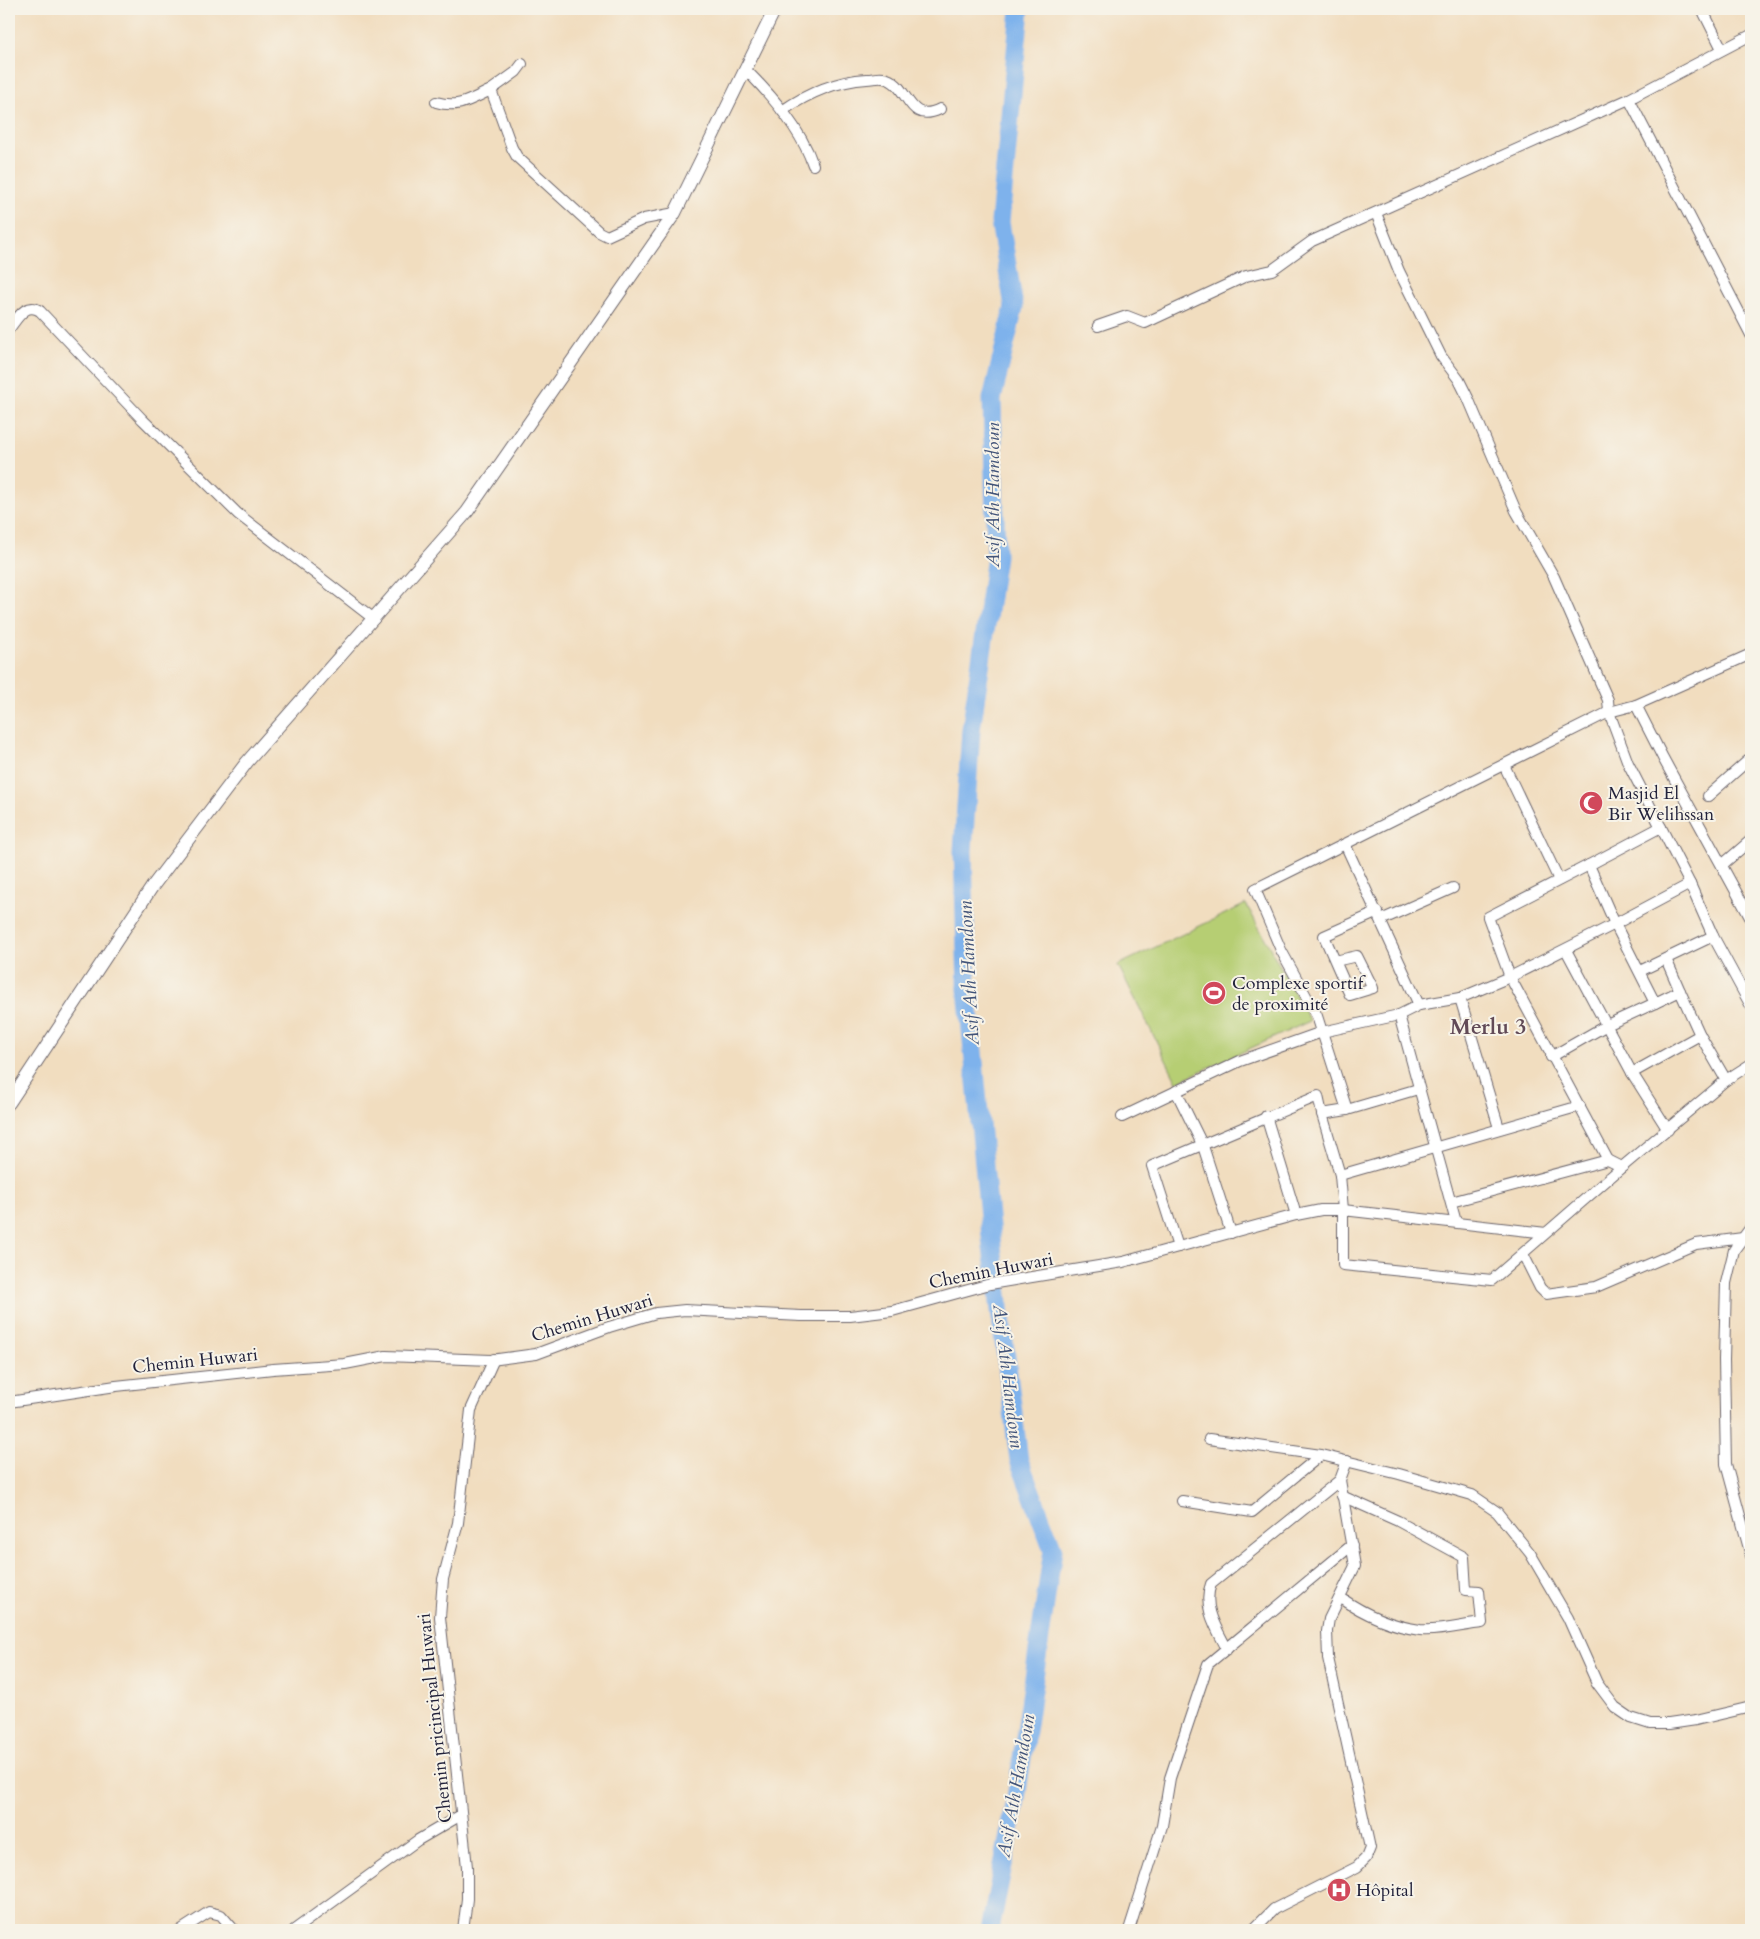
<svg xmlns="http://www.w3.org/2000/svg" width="1760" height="1939" font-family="Cardo,serif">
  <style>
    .green { fill: #b6ce73; stroke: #6c7857 }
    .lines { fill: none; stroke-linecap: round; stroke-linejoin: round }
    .river { stroke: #7eb2ec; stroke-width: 19 }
    .minor-casing { stroke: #6a6369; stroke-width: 12 }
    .tertiary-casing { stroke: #6a6369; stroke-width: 14 }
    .minor { stroke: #fff; stroke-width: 10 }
    .tertiary { stroke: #fff; stroke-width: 12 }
    .labels { text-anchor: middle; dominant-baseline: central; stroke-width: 4; stroke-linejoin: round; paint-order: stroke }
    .poi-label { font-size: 18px; fill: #22223b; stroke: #f7f3e8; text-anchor: start }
    .street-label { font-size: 18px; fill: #22223b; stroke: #f7f3e8 }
    .water-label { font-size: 19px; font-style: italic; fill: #425479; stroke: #f7f3e8 }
    .district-label { font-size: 22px; font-weight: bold; fill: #614a57; stroke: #f7f3e8 }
  </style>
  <rect width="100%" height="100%" fill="#f7f3e8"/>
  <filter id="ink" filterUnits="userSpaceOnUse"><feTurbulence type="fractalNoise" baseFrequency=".02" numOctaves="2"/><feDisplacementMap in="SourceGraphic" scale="10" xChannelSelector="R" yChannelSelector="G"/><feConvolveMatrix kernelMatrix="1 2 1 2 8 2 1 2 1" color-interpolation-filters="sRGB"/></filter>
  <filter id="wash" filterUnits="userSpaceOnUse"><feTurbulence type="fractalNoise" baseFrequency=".0096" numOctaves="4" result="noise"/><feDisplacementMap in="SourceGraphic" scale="20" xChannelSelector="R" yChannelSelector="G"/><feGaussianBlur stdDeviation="1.12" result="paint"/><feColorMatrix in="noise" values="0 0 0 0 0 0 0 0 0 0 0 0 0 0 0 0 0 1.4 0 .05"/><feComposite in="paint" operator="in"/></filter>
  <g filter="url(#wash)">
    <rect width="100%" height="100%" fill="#f1ddbf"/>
    <!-- green -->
    <path class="green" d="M1246 904 1310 1021 1177 1082 1118 965Z"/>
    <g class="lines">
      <!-- river -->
      <path class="river" d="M990 1930 1015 1805 1053 1550 1019 1460 992 1247 967 989 963 851 971 730 996 556 992 399 1014 307 1000 222 1020 9"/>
    </g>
  </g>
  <g filter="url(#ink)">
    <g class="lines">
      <!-- minor casing -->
      <g class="minor-casing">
        <g id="minor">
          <path d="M1702 9 1722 49"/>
          <path d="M522 64 516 72 491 90 512 148 517 157 599 232 607 236 644 219 675 213"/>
          <path d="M745 69C772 96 801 129 813 165"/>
          <path d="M1629 99 1751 335"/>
          <path d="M436 102C459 109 471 99 491 90"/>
          <path d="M782 111C808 93 835 81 867 79 872 79 878 77 883 78 910 82 905 126 940 109"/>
          <path d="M1376 213 1399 271 1441 356 1459 380 1468 398 1516 511 1554 577 1608 700 1609 712 1628 763 1690 884"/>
          <path d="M1098 326 1127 316 1145 323 1246 276 1272 270 1312 241 1629 99 1751 35"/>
          <path d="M9 329C17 319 26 301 40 311L142 419 238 514 374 619"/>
          <path d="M1636 705 1663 758 1751 919"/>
          <path d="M1504 765 1559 880"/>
          <path d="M1708 796 1751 758"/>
          <path d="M1661 827 1589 865 1615 924 1690 884 1713 936 1751 1006"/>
          <path d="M1345 844 1419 1005 1460 998 1510 977 1608 1160 1622 1167"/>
          <path d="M1722 865 1751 840"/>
          <path d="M1381 920 1453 888"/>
          <path d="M1566 950 1632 1073 1668 1130"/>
          <path d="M1666 959 1680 991"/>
          <path d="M1335 961 1357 956 1373 988 1350 995 1324 936 1378 912"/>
          <path d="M1640 971 1713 936"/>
          <path d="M1460 998 1499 1128"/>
          <path d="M1655 1003 1680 991 1700 1035 1726 1080"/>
          <path d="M1399 1015 1456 1222"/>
          <path d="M1551 1057 1607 1025 1655 1003 1615 924 1510 977 1488 917 1589 865"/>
          <path d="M1632 1073 1700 1035"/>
          <path d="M1418 1089 1347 1110 1317 1016 1281 950 1255 889 1609 712 1636 705 1751 654"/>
          <path d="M1176 1091 1203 1146 1231 1233"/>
          <path d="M1266 1116 1296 1215"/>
          <path d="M1122 1117 1240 1061 1322 1032 1399 1015 1419 1005"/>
          <path d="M1340 1175 1580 1106"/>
          <path d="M1451 1202 1608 1160"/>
          <path d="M1751 1227 1734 1250 1726 1283 1724 1360 1726 1464 1751 1556"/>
          <path d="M1546 1233 1343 1210V1265L1492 1280 1622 1167 1726 1080 1751 1064"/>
          <path d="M1178 1247 1152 1166 1318 1096 1322 1114 1347 1110"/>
          <path d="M1523 1254 1540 1288 1546 1294 1596 1287 1696 1244 1743 1238"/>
          <path d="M9 1402 116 1386 273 1369 345 1364 386 1356 491 1360 536 1354 609 1327 656 1313 685 1310 801 1316H850L892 1311 990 1284 1123 1262 1296 1215 1321 1210H1343L1340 1175 1322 1114"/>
          <path d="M1209 1439 1321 1455 1399 1474 1472 1495 1497 1512 1530 1553 1568 1618 1597 1683 1615 1707 1631 1718 1650 1724H1669L1696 1720 1751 1707"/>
          <path d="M1182 1501 1252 1512 1321 1455"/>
          <path d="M1341 1598C1364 1614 1391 1626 1420 1630 1439 1632 1463 1625 1482 1623L1479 1591 1466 1590 1464 1557 1398 1521 1342 1496"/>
          <path d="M1227 1649C1217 1629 1202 1607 1211 1584L1340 1480 1347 1461"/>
          <path d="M181 1930 209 1912 221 1915 234 1930"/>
          <path d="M294 1930 418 1840 461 1815"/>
          <path d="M463 1930 467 1899V1867L440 1617 443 1579 458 1523 471 1410 494 1359"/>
          <path d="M1129 1930 1162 1826 1170 1778 1208 1664 1352 1545"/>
          <path d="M1253 1930 1274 1909 1357 1867 1366 1858 1370 1848 1328 1658 1327 1631 1329 1619 1355 1566 1340 1480"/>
        </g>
      </g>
      <!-- tertiary casing -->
      <g class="tertiary-casing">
        <path id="tertiary" d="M9 1103 152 887 247 762 467 512 675 213 775 9"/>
      </g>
      <!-- minor -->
      <use href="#minor" class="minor"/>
      <!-- tertiary -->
      <use href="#tertiary" class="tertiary"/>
    </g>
  </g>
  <!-- icons -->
  <defs>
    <g id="mosque-disc" transform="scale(1.25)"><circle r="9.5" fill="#d1495b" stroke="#f7f3e8"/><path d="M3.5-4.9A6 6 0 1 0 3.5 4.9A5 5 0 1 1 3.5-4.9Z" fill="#fff"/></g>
    <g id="stadium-disc" transform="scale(1.25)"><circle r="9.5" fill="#d1495b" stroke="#f7f3e8"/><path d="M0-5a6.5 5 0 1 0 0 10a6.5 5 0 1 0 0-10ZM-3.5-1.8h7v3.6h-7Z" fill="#fff"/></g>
    <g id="hospital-disc" transform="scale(1.25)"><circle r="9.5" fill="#d1495b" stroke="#f7f3e8"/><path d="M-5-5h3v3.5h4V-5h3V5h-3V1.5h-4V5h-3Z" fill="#fff"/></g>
  </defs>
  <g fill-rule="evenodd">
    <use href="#mosque-disc" x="1591" y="803"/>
    <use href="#stadium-disc" x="1214" y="993"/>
    <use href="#hospital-disc" x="1339" y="1890"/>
  </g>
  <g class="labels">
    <!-- poi labels -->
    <g class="poi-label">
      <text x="1608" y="793">Masjid El<tspan x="1608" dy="21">Bir Welihssan</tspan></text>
      <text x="1232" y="983">Complexe sportif<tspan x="1232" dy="21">de proximité</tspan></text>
      <text x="1356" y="1890">Hôpital</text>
    </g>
    <!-- street labels -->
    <g class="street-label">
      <text transform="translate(991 1271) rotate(-11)">Chemin Huwari</text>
      <text transform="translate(592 1318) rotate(-17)">Chemin Huwari</text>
      <text transform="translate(195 1361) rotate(-6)">Chemin Huwari</text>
      <text transform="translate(435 1718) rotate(-96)">Chemin pricincipal Huwari</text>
    </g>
    <!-- water labels -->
    <g class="water-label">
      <text transform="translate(993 495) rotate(-90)">Asif Ath Hamdoun</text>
      <text transform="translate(969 973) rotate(-93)">Asif Ath Hamdoun</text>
      <text transform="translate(1008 1376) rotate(83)">Asif Ath Hamdoun</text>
      <text transform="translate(1016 1786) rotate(-80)">Asif Ath Hamdoun</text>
    </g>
    <!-- district labels -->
    <g class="district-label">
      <text x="1488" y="1027">Merlu 3</text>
    </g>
  </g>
  <!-- margin -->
  <rect width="1760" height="1939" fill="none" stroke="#f7f3e8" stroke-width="30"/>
</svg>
